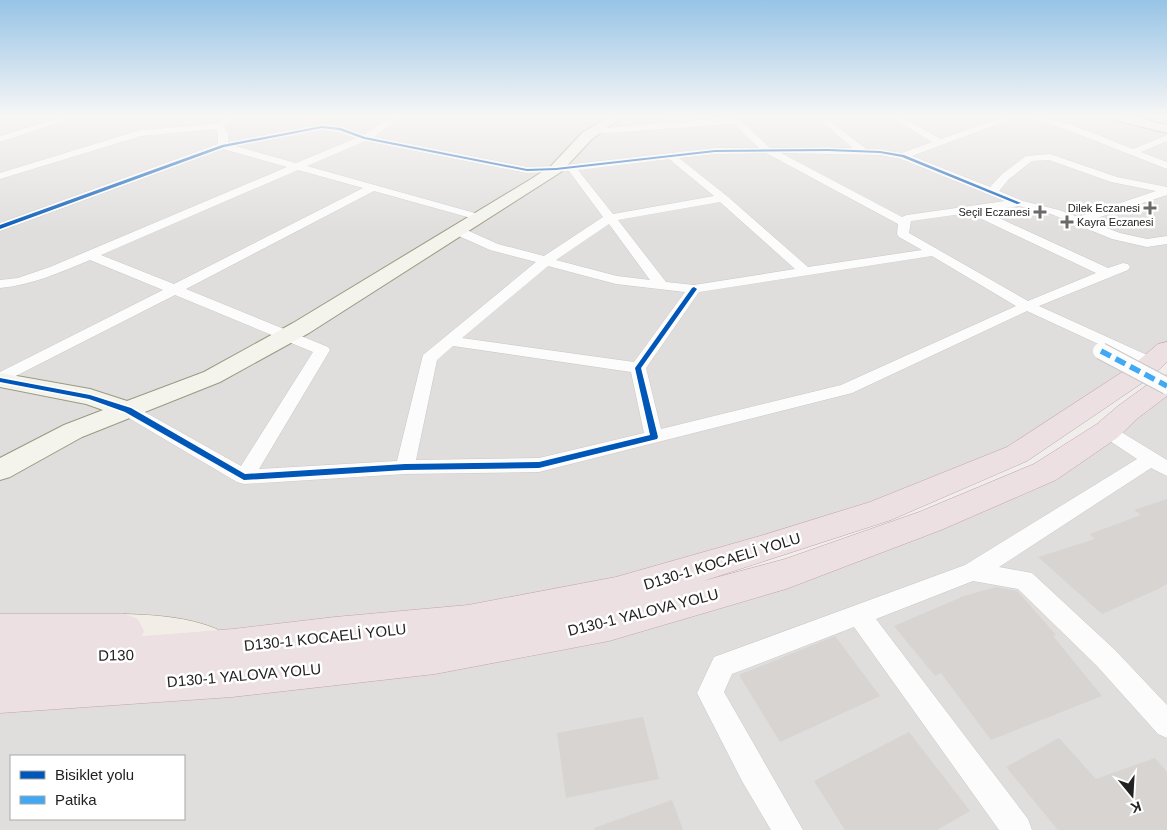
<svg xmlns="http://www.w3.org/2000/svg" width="1167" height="830" font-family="Helvetica,sans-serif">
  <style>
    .residential { fill: #dfdedc; fill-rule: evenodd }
    .building { fill: #d7d4d2 }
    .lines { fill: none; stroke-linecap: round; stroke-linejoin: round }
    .street-casing { stroke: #c9c8c7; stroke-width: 1 }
    .secondary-casing { stroke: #999a82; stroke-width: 2 }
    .primary-casing { stroke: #a79c86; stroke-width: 1 }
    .highway-casing { stroke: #c5a2ac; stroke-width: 1 }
    .street { fill: #fdfcfc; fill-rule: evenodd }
    .secondary { fill: #f4f4ed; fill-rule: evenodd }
    .primary { fill: #f3ede7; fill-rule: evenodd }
    .highway { fill: #ece0e2; fill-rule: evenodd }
    .street-bridge-casing { stroke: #c9c8c7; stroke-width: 18; stroke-linecap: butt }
    .street-bridge { stroke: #fdfcfc; stroke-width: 16 }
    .quiet { stroke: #3fa9f5; stroke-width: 5.5; stroke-dasharray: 11 5.5; stroke-linecap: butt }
    .cycleway-casing { stroke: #fff; stroke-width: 3 }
    .cycleway { fill: #0057b8; fill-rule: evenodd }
    .poi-dot { fill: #6a6968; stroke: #fff; stroke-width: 2 }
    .labels { text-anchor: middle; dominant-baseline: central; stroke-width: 5; stroke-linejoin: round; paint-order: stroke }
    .far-poi-label { font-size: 11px; fill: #222; stroke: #fff; text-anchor: end }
    .near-street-label { font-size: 15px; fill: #222; stroke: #fff }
  </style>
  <rect width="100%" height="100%" fill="#f0eeeb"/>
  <!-- residential -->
  <g class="residential">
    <path d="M0 117H663L649 127 735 120 732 117H1167V349L1017 454 760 550 335 634 0 637Z"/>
    <path d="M1167 388V830H0V693L609 624 1045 472ZM11 756H184V819H11Z"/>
  </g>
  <!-- building -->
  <g class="building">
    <path d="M1167 499V584L1156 590 1102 614 1038 557 1095 539 1090 534 1141 515 1134 510Z"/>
    <path d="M996 587 1017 591 1020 594 1056 635 1053 636 1102 696 991 740 941 673 935 676 894 626 964 596Z"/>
    <path d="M835 636 880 696 780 742 739 675Z"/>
    <path d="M643 717 659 779 566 798 557 733Z"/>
    <path d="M909 732 970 811 937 830H845L814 781Z"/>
    <path d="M1059 738 1096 779 1155 758 1167 772V830H1058L1006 767Z"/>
    <path d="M672 800 683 830H595L594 828Z"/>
  </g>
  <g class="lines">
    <!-- street casing -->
    <g class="street-casing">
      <g id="street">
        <path d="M62 117H75L0 142V136Z"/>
        <path d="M224 117H233L223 126 228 133V142L322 124 343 127 364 135 390 117H400L374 137 527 167 556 166 715 148H759L734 124 591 134 589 132 594 129 737 117 770 148H853L816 117H825L866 149 902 153 932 142 891 117H901L941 139 1005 117H1017L912 156 990 187 1001 175 1026 156 1050 154 1117 177 1167 187V195L1088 221 1120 233 1147 239 1167 236V244L1147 247 1112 239 1051 214 1019 206 984 211 1108 268 1123 263 1128 264 1130 267 1128 270 1039 306 1158 360 1160 363 1158 366H1146L1027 311 852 393 539 472 405 474 244 484 237 482 122 414 119 410 122 406 128 404 134 406 241 466 313 352 175 295 0 384V372L163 290 90 260C61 272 32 285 0 288V280L18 278 50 267 287 167 223 149 0 231V223L218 144V133L216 129 141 136 0 179V173L140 130 216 124ZM322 130 338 132 356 138 296 163 235 146ZM365 141 527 173 569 171 603 217 544 256 498 244 460 227H452L450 230 452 233 490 250 536 262 423 355 397 461 259 469 330 350 328 347 186 289 374 191 478 220 484 217 482 215 307 166ZM766 153 898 224 897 234 899 237 922 250 808 267 727 196 679 158 715 154ZM781 153 880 155 901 159 1005 201 907 215 902 217ZM669 159 714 196 613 214 578 170ZM1049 160 1111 182 1156 191 1078 217 1059 210 1023 201 999 191 1009 179 1032 161ZM298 170 363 188 174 284 101 255ZM720 202 795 269 694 285 666 282 618 220ZM969 213 1096 273 1028 301 909 233 911 221ZM609 224 650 280 617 276 556 260ZM932 256 1016 306 841 385 661 429 646 368 699 292ZM548 266 616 284 685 292 634 362 462 338ZM453 346 631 372 644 433 539 458 416 460 437 360Z"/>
        <path d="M1026 117C1062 117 1099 136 1133 149L1167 135V141L1141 152 1167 162V169L1073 132Z"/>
        <path d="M1107 425 1113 427 1167 460V476L1151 468 999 567 1032 573 1115 650 1167 705V738L1158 734 1097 666 1018 589 973 581 876 619 1028 819 1032 830H999L854 627 732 674 724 692 803 830H771L742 781 697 693 714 657 965 565 1137 459 1101 435 1098 431 1101 427Z"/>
      </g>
    </g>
    <!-- secondary casing -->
    <g class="secondary-casing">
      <g id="secondary">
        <path d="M608 117H622L592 139 561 172 309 333 220 382 82 437 10 477 0 480V458L64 425 103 410 86 404 0 387V373L90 389 127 401 204 372 293 323 531 179 551 166 582 133Z"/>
        <path d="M1113 117H1134L1167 125V133L1115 120Z"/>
      </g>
    </g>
    <!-- primary casing -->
    <g class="primary-casing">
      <path id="primary" d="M125 614C156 615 188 617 217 629L223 641 217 653 204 659 156 649 125 648 112 643 106 631 112 619Z"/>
    </g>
    <!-- highway casing -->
    <g class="highway-casing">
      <path id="highway" d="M1167 342V362L1151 377 1027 461 891 520 703 581 785 559 919 512 1034 464 1097 424 1118 406 1158 377 1167 375V396L1138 418 1117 438 1056 480 941 530 786 589 609 641 435 674 232 697 0 713V614H125L138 619 144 631 142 636H144L233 629 335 617 468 605 616 577 760 536 870 502 1007 447 1133 365 1158 344Z"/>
    </g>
    <!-- street -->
    <use href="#street" class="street"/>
    <!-- secondary -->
    <use href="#secondary" class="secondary"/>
    <!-- primary -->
    <use href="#primary" class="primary"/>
    <!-- highway -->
    <use href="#highway" class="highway"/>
    <!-- street-bridge casing -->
    <g class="street-bridge-casing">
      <path id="street-bridge" d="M1101 351 1167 386"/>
    </g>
    <!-- street-bridge -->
    <use href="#street-bridge" class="street-bridge"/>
    <!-- quiet -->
    <path class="quiet" d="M1101 351 1167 386"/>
    <!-- cycleway casing -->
    <g class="cycleway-casing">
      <g id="cycleway">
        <path d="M322 126 341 128 365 137 527 169 556 168 715 150 828 149 880 151 904 155 1021 203 1017 204 902 157 880 153 828 151 715 152 556 170 527 171 364 139 339 130 322 128 224 147 0 229V225L222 145Z"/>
        <path d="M694 287 697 289 641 368 658 437 657 439 539 468 405 470 244 480 125 412 89 399 0 382V378L90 395 131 408 245 474 405 464 539 462 650 435 635 368 692 288Z"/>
      </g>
    </g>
    <!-- cycleway -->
    <use href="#cycleway" class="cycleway"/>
  </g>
  <!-- sky -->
  <linearGradient id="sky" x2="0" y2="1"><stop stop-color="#97c4e6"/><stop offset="0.5" stop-color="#f8f7f6"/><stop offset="1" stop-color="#f8f7f6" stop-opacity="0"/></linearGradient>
  <rect width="1167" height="233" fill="url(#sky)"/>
  <!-- markers -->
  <g class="poi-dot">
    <path d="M1147.5 200.5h5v5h5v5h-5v5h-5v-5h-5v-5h5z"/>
    <path d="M1037.5 204.5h5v5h5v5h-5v5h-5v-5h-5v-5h5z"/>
    <path d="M1064.5 214.5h5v5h5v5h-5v5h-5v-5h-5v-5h5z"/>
  </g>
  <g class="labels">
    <!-- far-poi labels -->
    <g class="far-poi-label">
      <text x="1140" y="208">Dilek Eczanesi</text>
      <text x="1030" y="212">Seçil Eczanesi</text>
      <text x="1077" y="222" text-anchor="start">Kayra Eczanesi</text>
    </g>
    <!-- near-street labels -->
    <g class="near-street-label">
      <text transform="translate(722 561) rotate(-17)">D130-1 KOCAELİ YOLU</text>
      <text transform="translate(643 612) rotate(-14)">D130-1 YALOVA YOLU</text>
      <text transform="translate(325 637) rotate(-6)">D130-1 KOCAELİ YOLU</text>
      <text transform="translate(116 655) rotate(-1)">D130</text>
      <text transform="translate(244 675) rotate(-5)">D130-1 YALOVA YOLU</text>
    </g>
  </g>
  <!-- legend -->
  <rect x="10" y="755" width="175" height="65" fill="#ffffff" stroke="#a7a7a7"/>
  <rect x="20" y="771" width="25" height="8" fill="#0057b8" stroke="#a7a7a7"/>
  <text x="55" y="780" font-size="15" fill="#222222">Bisiklet yolu</text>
  <rect x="20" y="796" width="25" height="8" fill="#3fa9f5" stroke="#a7a7a7"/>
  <text x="55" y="805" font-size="15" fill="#222222">Patika</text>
  <!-- north arrow -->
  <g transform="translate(1132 795) rotate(162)" stroke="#ffffff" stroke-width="4" paint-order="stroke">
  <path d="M0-4L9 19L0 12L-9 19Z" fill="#222222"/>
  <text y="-8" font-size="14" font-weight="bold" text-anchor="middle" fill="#222222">K</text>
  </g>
</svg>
